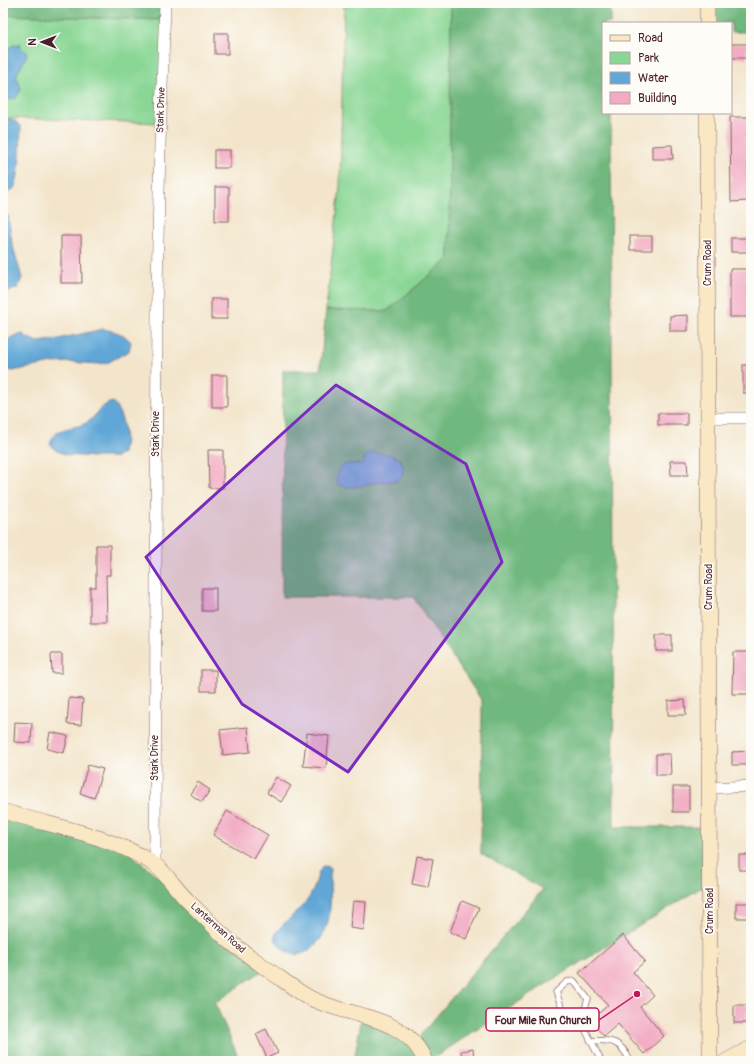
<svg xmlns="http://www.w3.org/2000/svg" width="754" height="1064" font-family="Pangolin,sans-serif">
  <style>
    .green { fill: #8ad795; stroke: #6a7b60 }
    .forest { fill: #6fb87e; stroke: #5c6c54; fill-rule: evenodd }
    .water { fill: #60a7d7; stroke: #556381 }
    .building { fill: #f2abc3 }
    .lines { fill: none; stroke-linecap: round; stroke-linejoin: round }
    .lane-casing { stroke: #856463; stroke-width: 7 }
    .street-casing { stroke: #856463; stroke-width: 12 }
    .secondary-casing { stroke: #856463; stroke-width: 16 }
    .lane { stroke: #fff; stroke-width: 5.5 }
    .street { stroke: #fff; stroke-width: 11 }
    .secondary { stroke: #fae7c3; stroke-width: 15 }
    .marked { fill: #7b2cbf; fill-opacity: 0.2; stroke: #7b2cbf; stroke-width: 3; stroke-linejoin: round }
    .labels { text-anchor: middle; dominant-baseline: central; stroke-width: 3.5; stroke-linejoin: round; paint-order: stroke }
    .street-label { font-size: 10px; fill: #4a1f2b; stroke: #fdfcf7 }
    .leader { fill: none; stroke: #c2185b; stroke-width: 1.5 }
    .callout-dot { fill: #c2185b; stroke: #fdfcf7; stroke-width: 1.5 }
    .callout { fill: #fdfcf7; stroke: #c2185b; stroke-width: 1.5 }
    .callout-label { font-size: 11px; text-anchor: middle; font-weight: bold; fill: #4a1f2b }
  </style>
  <rect width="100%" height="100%" fill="#fdfcf7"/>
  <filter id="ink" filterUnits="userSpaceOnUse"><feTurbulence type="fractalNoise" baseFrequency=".025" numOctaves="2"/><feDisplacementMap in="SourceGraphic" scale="8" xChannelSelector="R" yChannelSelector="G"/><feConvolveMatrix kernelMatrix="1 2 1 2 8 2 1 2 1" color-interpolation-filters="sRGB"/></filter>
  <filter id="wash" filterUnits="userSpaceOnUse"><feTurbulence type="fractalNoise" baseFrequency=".012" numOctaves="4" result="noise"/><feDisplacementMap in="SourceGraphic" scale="16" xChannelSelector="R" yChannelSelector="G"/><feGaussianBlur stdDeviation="0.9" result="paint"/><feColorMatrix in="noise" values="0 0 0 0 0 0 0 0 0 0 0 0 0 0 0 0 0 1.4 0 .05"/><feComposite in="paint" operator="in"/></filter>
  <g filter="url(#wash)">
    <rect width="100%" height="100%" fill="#f3e5cb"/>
    <!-- green -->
    <g class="green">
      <path d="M344 3H451L449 259 387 311 326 310 340 187Z"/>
      <path d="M3 15 164 20 161 123 3 118V99L5 100 21 89 16 76 26 57 20 48V44L14 45 9 48 5 65 3 66Z"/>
    </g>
    <!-- forest -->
    <g class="forest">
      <path d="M3 3H165L164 20 3 15Z"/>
      <path d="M451 3H611V23H603V113H611L614 827H710V882L540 988 429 1061H354L362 1016 415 1042 543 889 481 854 482 701 413 597H282L283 370H320L326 310 387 311 449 259ZM354 464 362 465 397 481 377 482 362 486Z"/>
      <path d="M707 3H751V32H731V23H707Z"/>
      <path d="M3 811 124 848 266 968 215 1003 240 1061H3Z"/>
    </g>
    <!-- water -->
    <g class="water">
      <path d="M20 44V48L27 52 26 57 16 76 21 89 16 98 5 100 3 99V66L5 65 9 48 14 45Z"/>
      <path d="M4 118 15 121 21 126C20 142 21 172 15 186 14 190 11 191 8 192L5 200H3V119Z"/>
      <path d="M3 214 8 216 12 243 22 278 18 288 7 292 3 291Z"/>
      <path d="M103 329C113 331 124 333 131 342L129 351 107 363 97 364 70 362 52 363 13 371 8 370C0 351 0 337 23 334L26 337 38 342 54 340Z"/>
      <path d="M113 402C124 417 127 435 123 453L117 457H94L67 455 55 450 50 443C56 425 73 430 86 423 97 417 100 404 113 402Z"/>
      <path d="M371 453 388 454 401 460 403 466 402 476 397 481 377 482 362 486 346 487 337 484C336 464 344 462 362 465L365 457Z"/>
      <path d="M323 866 330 867V872C330 892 333 917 323 935 313 951 296 963 281 947 278 944 275 942 275 937 275 929 295 915 300 908 304 904 309 899 311 894 317 885 316 874 323 866Z"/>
    </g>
    <g id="blocks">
      <!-- building -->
      <g class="building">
        <rect x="215" y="33" width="13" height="21"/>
        <rect x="731" y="44" width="16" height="14"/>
        <path d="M730 117H751V131H747L749 201 731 202Z"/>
        <path d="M672 145 673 159H652V146Z"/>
        <rect x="214" y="150" width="16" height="18"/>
        <rect x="215" y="187" width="14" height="34"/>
        <path d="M61 236H81L82 283H61Z"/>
        <rect x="630" y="236" width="22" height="14"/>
        <rect x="731" y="238" width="17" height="14"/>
        <path d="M730 269H748V295H750V317H730Z"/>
        <rect x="211" y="299" width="16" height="20"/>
        <path d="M688 315V331H670V316Z"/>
        <rect x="743" y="365" width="8" height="28"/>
        <rect x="212" y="375" width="15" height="32"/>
        <rect x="658" y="413" width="29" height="12"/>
        <path d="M208 450H223V488H209Z"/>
        <path d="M670 461H687L688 475H671Z"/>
        <path d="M96 545H110V575H106L107 622H90V587H96Z"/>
        <rect x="202" y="588" width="14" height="23"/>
        <rect x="656" y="635" width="16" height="16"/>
        <path d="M733 652H751V694H732Z"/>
        <path d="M51 654H62V673H52Z"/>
        <rect x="201" y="670" width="15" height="21"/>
        <path d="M69 698 83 699 81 725 67 724Z"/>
        <path d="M685 700 686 715H668V701Z"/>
        <path d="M15 722 32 723 31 743 14 742Z"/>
        <path d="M248 727 250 752 223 755 220 730Z"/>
        <path d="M50 732 68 736 64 753 47 749Z"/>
        <path d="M307 733 329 736 326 768 303 766Z"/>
        <path d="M751 751V765H732V752Z"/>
        <path d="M656 754H670L671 775H656Z"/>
        <path d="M88 765 103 769 94 798 80 793Z"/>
        <path d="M276 777 291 786 281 802 267 793Z"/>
        <path d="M198 782 210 790 202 802 190 794Z"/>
        <rect x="673" y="787" width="16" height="25"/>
        <path d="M227 811 268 835 254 859 213 835Z"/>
        <rect x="739" y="855" width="12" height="15"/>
        <path d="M417 856 433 859 428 887 412 884Z"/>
        <path d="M353 901 366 902 364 930 350 928Z"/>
        <path d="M462 901 479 908 466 939 450 932Z"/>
        <rect x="736" y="903" width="15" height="15"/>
        <path d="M623 935 645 961 633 972 653 995 640 1007 664 1036 644 1054 618 1024 604 1036 590 1021 608 1005 579 973Z"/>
        <rect x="734" y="1005" width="13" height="18"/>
        <path d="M266 1029 278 1053 267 1058 256 1034Z"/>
        <path d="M473 1049 474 1061H462L461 1051Z"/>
      </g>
    </g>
  </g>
  <g filter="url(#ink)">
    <use href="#blocks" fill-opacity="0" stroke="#856463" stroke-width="1"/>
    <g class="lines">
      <!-- lane casing -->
      <g class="lane-casing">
        <g id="lane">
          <path d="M581 1021 573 1023 565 1017 556 992 567 982 574 981 588 999 581 1021 601 1061"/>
          <path d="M591 1041C611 1039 621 1041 630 1061"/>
        </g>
      </g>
      <!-- street casing -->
      <g class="street-casing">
        <g id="street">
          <path d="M709 418H751"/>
          <path d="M710 788 751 786"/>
          <path d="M155 865 157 291 160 143 165 3"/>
        </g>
      </g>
      <!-- secondary casing -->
      <g class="secondary-casing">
        <g id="secondary">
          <path d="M707 23V3"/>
          <path d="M707 113 710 1061"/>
          <path d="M3 811C53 827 109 834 154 864 164 871 177 890 187 900 202 914 217 931 233 944 245 953 257 962 270 971 283 980 295 990 310 998 349 1018 406 1014 425 1061"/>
          <path d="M726 1061 751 1048"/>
        </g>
      </g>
      <!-- lane -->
      <use href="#lane" class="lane"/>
      <!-- street -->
      <use href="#street" class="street"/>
      <!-- secondary -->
      <use href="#secondary" class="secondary"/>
    </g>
  </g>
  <!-- marked area -->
  <path class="marked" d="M336 385 466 464 502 562 348 772 242 704 146 557Z"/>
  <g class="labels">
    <!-- street labels -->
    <g class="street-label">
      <text transform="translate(161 110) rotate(-88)">Stark Drive</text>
      <text transform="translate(708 263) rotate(-90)">Crum Road</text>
      <text transform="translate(156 434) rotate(-90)">Stark Drive</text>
      <text transform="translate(709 587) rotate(-90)">Crum Road</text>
      <text transform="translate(155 758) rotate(-90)">Stark Drive</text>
      <text transform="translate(710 911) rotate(-90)">Crum Road</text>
      <text transform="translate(218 928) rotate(42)">Lanterman Road</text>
    </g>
  </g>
  <!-- callouts -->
  <path class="leader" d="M637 994L599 1020"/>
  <circle class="callout-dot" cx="637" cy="994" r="4"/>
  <rect class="callout" x="486" y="1008" width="113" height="23" rx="4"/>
  <g class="callout-label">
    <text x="543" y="1024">Four Mile Run Church</text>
  </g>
  <!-- margin -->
  <rect width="754" height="1064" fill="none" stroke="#fdfcf7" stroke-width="16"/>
  <!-- legend -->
  <rect x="602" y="22" width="130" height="92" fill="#fdfcf7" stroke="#b5a4a5"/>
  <rect x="610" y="35" width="20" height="6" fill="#fae7c3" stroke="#b5a4a5"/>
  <text x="638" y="42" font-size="12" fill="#4a1f2b">Road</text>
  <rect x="610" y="52" width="20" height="12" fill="#8ad795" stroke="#b5a4a5"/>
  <text x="638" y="62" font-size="12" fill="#4a1f2b">Park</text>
  <rect x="610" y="72" width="20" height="12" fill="#60a7d7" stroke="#b5a4a5"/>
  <text x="638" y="82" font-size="12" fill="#4a1f2b">Water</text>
  <rect x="610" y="92" width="20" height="12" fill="#f2abc3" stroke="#b5a4a5"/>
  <text x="638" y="102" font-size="12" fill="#4a1f2b">Building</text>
  <!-- north arrow -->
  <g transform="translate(42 42) rotate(270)" stroke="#fdfcf7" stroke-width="3" paint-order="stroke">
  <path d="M0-3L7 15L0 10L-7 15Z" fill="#4a1f2b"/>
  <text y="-6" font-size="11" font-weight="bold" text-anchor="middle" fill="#4a1f2b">N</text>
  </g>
</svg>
